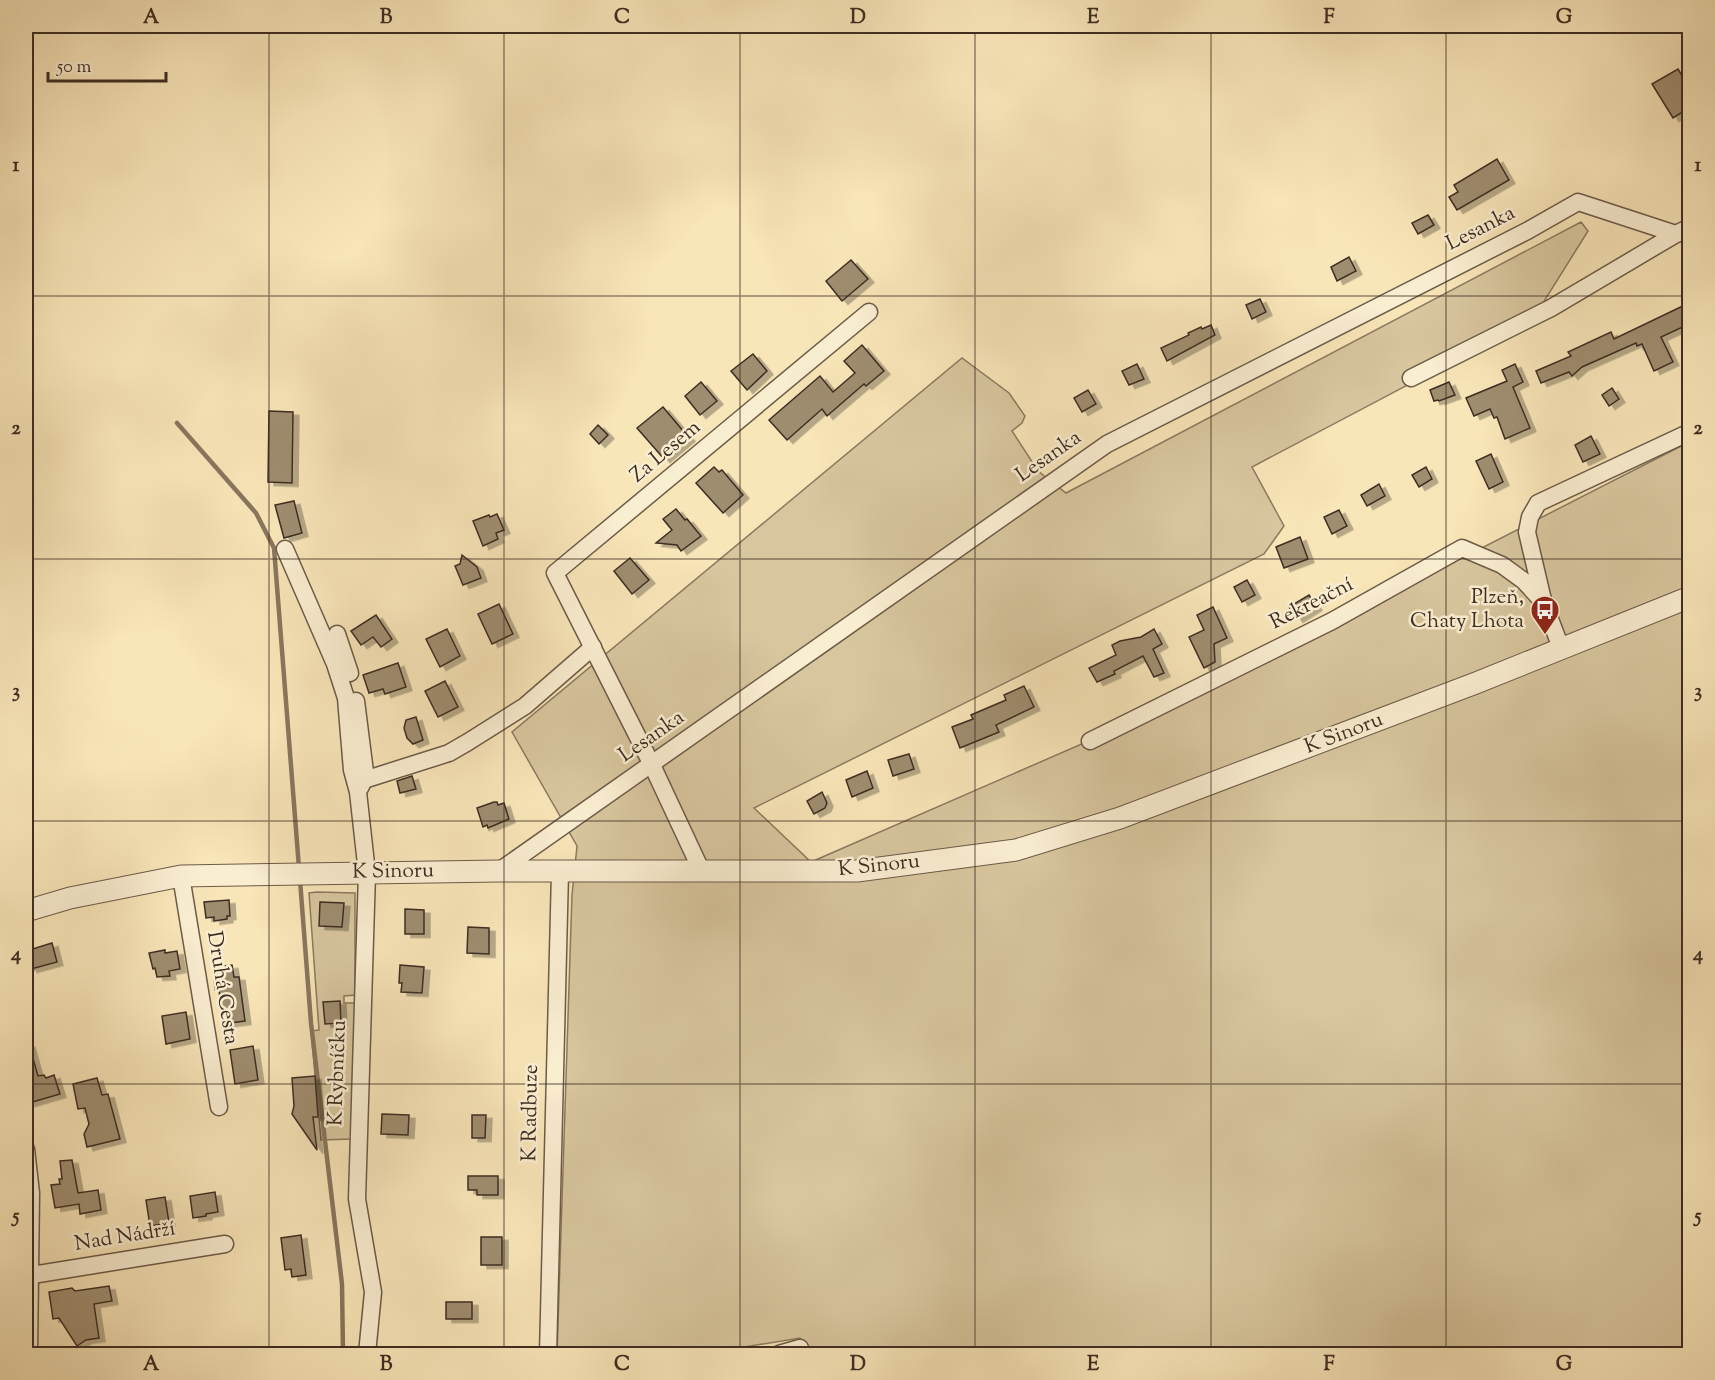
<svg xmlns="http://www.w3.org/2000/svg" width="1715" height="1380" font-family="'Sorts Mill Goudy',serif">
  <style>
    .green { fill: #d8c69e; stroke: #8b7a60; stroke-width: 1.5 }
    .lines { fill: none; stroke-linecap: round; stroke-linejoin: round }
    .stream { stroke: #88765d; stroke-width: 4.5 }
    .building { fill: #9f8d70; stroke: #3e2d22; stroke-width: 1.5; filter: url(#shadow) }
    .minor-casing { stroke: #6c5b48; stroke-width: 19 }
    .tertiary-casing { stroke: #6c5b48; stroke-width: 23 }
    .minor { stroke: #faeed1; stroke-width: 16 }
    .tertiary { stroke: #faeed1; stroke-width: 21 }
    .grid { fill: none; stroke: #3e2d22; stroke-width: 1.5; stroke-opacity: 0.55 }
    .labels { text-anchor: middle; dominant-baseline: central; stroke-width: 5; stroke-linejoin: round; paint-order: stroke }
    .street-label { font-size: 21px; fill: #3e2d22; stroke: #faeed1 }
    .poi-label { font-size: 21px; fill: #3e2d22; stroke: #faeed1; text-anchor: end }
    .neatline { fill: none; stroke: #3e2d22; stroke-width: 2 }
    .grid-label { font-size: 20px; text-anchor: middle; font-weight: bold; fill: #3e2d22 }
  </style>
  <defs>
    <filter id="shadow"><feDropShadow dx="6" dy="3.5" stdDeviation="0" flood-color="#0004"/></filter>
  </defs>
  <rect width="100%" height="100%" fill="#f8e5b8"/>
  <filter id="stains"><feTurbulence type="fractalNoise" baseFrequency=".00333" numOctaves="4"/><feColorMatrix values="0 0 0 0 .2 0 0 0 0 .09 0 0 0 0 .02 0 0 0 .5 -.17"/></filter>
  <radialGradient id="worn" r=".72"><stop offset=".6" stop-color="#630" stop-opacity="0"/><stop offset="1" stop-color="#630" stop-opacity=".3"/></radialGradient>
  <!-- green -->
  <g class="green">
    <path d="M1581 222 1588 231 1533 319 1252 467 1284 526 1264 554 754 808 811 862 1194 695 1689 442V1354H803L800 1338 701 1354H557L572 895 577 846 512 732 962 358 1009 393 1025 416 1022 423 1012 431 1038 471 1066 493Z"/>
    <path d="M317 892 355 893V995L344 996V1003H355L353 1139 321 1140 311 1031 319 1030 309 893Z"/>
  </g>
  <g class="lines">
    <!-- stream -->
    <g class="stream">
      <path d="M177 423 256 513 274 548 299 868"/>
      <path d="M300 880 311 1023 342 1284 343 1354"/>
    </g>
  </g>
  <!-- building -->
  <g class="building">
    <path d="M1678 69 1689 88V108L1673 118 1652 84Z"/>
    <path d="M1497 159 1509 180 1457 210 1449 197 1458 192 1454 185Z"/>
    <path d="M1428 215 1434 225 1418 234 1412 223Z"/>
    <path d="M1349 257 1356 271 1337 281 1331 267Z"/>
    <path d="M851 260 868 279 842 301 826 281Z"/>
    <path d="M1260 299 1266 312 1252 319 1246 305Z"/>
    <path d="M1689 303V324L1661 337 1673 362 1654 371 1642 344 1637 346 1636 343 1582 367 1572 376 1569 372 1541 383 1536 371 1571 356 1568 352 1611 332 1614 339Z"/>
    <path d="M1211 325 1215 335 1167 361 1161 348 1189 335 1188 333 1201 327 1202 329Z"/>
    <path d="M862 345 884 371 866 386 864 384 827 416 822 409 787 440 769 420 820 376 833 392 855 373 844 361Z"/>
    <path d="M753 354 767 371 747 390 731 371Z"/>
    <path d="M1137 364 1144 379 1129 385 1122 371Z"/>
    <path d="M1515 364 1523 382 1513 387 1530 428 1505 439 1497 417 1494 418 1490 409 1474 416 1466 398 1507 381 1502 370Z"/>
    <path d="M701 382 717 401 700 415 685 396Z"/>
    <path d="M1449 382 1455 395 1439 401 1438 400 1434 401 1430 390Z"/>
    <path d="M1612 388 1619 399 1609 406 1602 395Z"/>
    <path d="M1088 390 1096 404 1082 412 1074 398Z"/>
    <path d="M663 407 689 438 664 459 637 428Z"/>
    <path d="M269 411 293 412 292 483 268 482Z"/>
    <path d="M598 425 608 435 599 444 590 434Z"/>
    <path d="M1591 436 1600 454 1583 462 1575 445Z"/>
    <path d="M1491 454 1503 482 1489 489 1476 461Z"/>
    <path d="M714 467 719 472 722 470 743 495 723 513 696 483Z"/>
    <path d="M1426 467 1432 479 1419 487 1412 475Z"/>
    <path d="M1379 484 1385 496 1367 506 1361 495Z"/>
    <path d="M294 501 302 533 284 538 275 505Z"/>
    <path d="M676 509 685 520 687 519 701 536 681 551 677 545 656 543 672 530 663 519Z"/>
    <path d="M1339 510 1347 526 1332 534 1324 517Z"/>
    <path d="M497 514 504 530 496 533 498 539 483 546 473 521 489 515 490 517Z"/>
    <path d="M1300 537 1308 559 1284 568 1276 547Z"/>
    <path d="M462 555 477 567 481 578 463 585 455 566 460 564Z"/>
    <path d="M630 558 649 580 632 594 614 571Z"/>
    <path d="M1247 580 1255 595 1242 602 1234 587Z"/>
    <path d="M1309 595 1316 607 1297 619 1289 607Z"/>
    <path d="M499 604 513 634 492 644 478 614Z"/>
    <path d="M1213 607 1227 638 1214 644 1215 662 1204 668 1189 637 1204 630 1197 615Z"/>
    <path d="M376 615 392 639 381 647 373 637 361 645 351 631Z"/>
    <path d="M447 629 460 656 440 667 426 639Z"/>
    <path d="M1154 629 1162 644 1153 649 1164 673 1154 677 1143 656 1114 671 1115 674 1097 682 1089 668 1116 655 1112 645 1120 641 1141 637Z"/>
    <path d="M398 663 406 687 385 694 383 689 369 693 363 675Z"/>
    <path d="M445 681 458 707 438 717 425 691Z"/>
    <path d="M1024 686 1034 707 996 725 999 732 960 748 952 727 973 719 971 715 1006 700 1004 695Z"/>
    <path d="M416 717 423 740 413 744 407 738 404 728 406 720Z"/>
    <path d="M909 754 914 769 893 776 888 760Z"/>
    <path d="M867 771 873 788 852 797 846 780Z"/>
    <path d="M412 776 416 789 400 793 397 781Z"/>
    <path d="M822 792 827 803 825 808 814 814 807 801Z"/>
    <path d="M494 802H497L498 805 504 803 509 819 488 828 487 825 483 827 477 808Z"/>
    <path d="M229 900 230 916H227V919L214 921V917L206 918 204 902Z"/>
    <path d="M320 902 344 903 342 927 319 926Z"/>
    <path d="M405 909 424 910V934H405Z"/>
    <path d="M468 927 489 928V954L467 953Z"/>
    <path d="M52 943 57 962 31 969V966L26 968V951Z"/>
    <path d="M165 950V953L177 951 180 969 169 971 170 976 157 977 155 968 153 969 149 953Z"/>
    <path d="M232 965 234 977H239L245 1021 223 1024 219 990H215L213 967Z"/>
    <path d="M400 965 424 967 422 993 401 992 402 983H399Z"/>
    <path d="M340 1001 341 1023 325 1024 323 1002Z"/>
    <path d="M186 1012 190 1039 166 1044 162 1016Z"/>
    <path d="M26 1044H29L38 1076 44 1075 46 1078 54 1075 60 1094 29 1103 26 1094Z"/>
    <path d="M253 1046 258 1080 235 1084 230 1050Z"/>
    <path d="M315 1076 318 1117H313L317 1150 292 1114 294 1106 292 1078Z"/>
    <path d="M97 1078 102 1095 108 1094 120 1139 87 1147 84 1134 89 1124 85 1108 78 1109 73 1084Z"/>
    <path d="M382 1114 409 1115 408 1135 381 1134Z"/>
    <path d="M472 1115H486L485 1138H472Z"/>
    <path d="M72 1160 78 1193 98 1190 101 1210 80 1214 79 1204 55 1208 51 1185 60 1184 59 1179H62L60 1161Z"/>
    <path d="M468 1176H498V1195H477V1190H468Z"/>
    <path d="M215 1192 218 1212 206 1214V1216L193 1218 190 1196Z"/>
    <path d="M165 1197 169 1223 150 1226 146 1200Z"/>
    <path d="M301 1235 306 1275 292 1277 291 1269 285 1270 281 1238Z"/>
    <rect x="481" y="1237" width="21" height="28"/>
    <path d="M109 1286 112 1301 94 1304 99 1338 86 1340 77 1346 59 1318 53 1319 49 1292 72 1288 75 1291Z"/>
    <rect x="446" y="1302" width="26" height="17"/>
  </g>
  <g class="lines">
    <!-- minor casing -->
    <g class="minor-casing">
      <g id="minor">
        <path d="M1411 378 1551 308 1676 234"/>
        <path d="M285 549 335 664 346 698 352 770 358 792 367 873 357 1199 373 1292 367 1354"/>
        <path d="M1543 600 1527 532 1530 517 1538 503 1690 432"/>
        <path d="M337 634 350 673"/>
        <path d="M356 701 365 772 364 780 360 788"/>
        <path d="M1090 741 1332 621 1462 548 1502 565 1524 581 1544 603 1561 648"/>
        <path d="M364 780 449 753 468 742 525 706 593 647"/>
        <path d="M499 871 1107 444 1527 231 1578 202 1676 234 1690 227"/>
        <path d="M702 872 652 765 555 573 869 312"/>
        <path d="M181 876 219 1107"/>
        <path d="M26 1149 31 1193 29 1354"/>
        <path d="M26 1276 225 1244"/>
        <path d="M548 1354 560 872"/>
        <path d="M779 1354 800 1348V1354"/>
      </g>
    </g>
    <!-- tertiary casing -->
    <g class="tertiary-casing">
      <path id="tertiary" d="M26 911 70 898 181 876 499 871H857L1016 850 1120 818 1476 683 1690 597"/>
    </g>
    <!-- minor -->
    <use href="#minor" class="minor"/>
    <!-- tertiary -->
    <use href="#tertiary" class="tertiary"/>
  </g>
  <!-- grid -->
  <path class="grid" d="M269 26V1354M504 26V1354M740 26V1354M975 26V1354M1211 26V1354M1446 26V1354M26 296H1690M26 559H1690M26 821H1690M26 1084H1690"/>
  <!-- icons -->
  <defs>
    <g id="bus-pin" transform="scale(1.5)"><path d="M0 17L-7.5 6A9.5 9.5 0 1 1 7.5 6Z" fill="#8f2418" stroke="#faeed1"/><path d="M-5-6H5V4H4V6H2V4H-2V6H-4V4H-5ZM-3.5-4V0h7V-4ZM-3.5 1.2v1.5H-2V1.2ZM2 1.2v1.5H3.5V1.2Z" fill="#fff"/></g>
  </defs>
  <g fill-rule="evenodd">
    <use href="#bus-pin" x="1545" y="610"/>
  </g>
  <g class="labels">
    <!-- street labels -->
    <g class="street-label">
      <text transform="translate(1481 229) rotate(-27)">Lesanka</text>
      <text transform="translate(666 452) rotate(-40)">Za Lesem</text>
      <text transform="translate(1049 457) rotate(-35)">Lesanka</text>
      <text transform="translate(1312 604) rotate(-27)">Rekreační</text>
      <text transform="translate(1344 734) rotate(-21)">K Sinoru</text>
      <text transform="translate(652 737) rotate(-35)">Lesanka</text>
      <text transform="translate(879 866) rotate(-6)">K Sinoru</text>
      <text transform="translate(393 872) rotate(-1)">K Sinoru</text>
      <text transform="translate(222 988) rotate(81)">Druhá Cesta</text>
      <text transform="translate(338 1073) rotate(-88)">K Rybníčku</text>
      <text transform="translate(531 1113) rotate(-89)">K Radbuze</text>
      <text transform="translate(125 1237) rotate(-9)">Nad Nádrží</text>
    </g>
    <!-- poi labels -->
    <g class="poi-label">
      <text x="1524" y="598">Plzeň,<tspan x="1524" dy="24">Chaty Lhota</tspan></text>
    </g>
  </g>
  <!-- margin -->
  <rect width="1715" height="1380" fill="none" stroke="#f8e5b8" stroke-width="66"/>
  <!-- scale -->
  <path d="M48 72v9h118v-9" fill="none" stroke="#3e2d22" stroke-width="3"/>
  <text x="57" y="72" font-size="18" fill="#3e2d22" stroke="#faeed1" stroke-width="4.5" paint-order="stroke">50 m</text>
  <rect x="33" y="33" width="1649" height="1314" class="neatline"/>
  <g class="grid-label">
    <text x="151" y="23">A</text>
    <text x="386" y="23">B</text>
    <text x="622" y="23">C</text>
    <text x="858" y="23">D</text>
    <text x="1093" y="23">E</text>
    <text x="1329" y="23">F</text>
    <text x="1564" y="23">G</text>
    <text x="16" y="171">1</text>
    <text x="1698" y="171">1</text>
    <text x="16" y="434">2</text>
    <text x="1698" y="434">2</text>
    <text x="16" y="697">3</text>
    <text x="1698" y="697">3</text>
    <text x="16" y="960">4</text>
    <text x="1698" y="960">4</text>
    <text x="16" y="1222">5</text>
    <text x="1698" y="1222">5</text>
    <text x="151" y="1370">A</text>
    <text x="386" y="1370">B</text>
    <text x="622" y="1370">C</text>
    <text x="858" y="1370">D</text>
    <text x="1093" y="1370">E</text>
    <text x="1329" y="1370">F</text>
    <text x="1564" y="1370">G</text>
  </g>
  <rect width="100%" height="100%" filter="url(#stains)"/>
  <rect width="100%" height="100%" fill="url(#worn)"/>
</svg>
